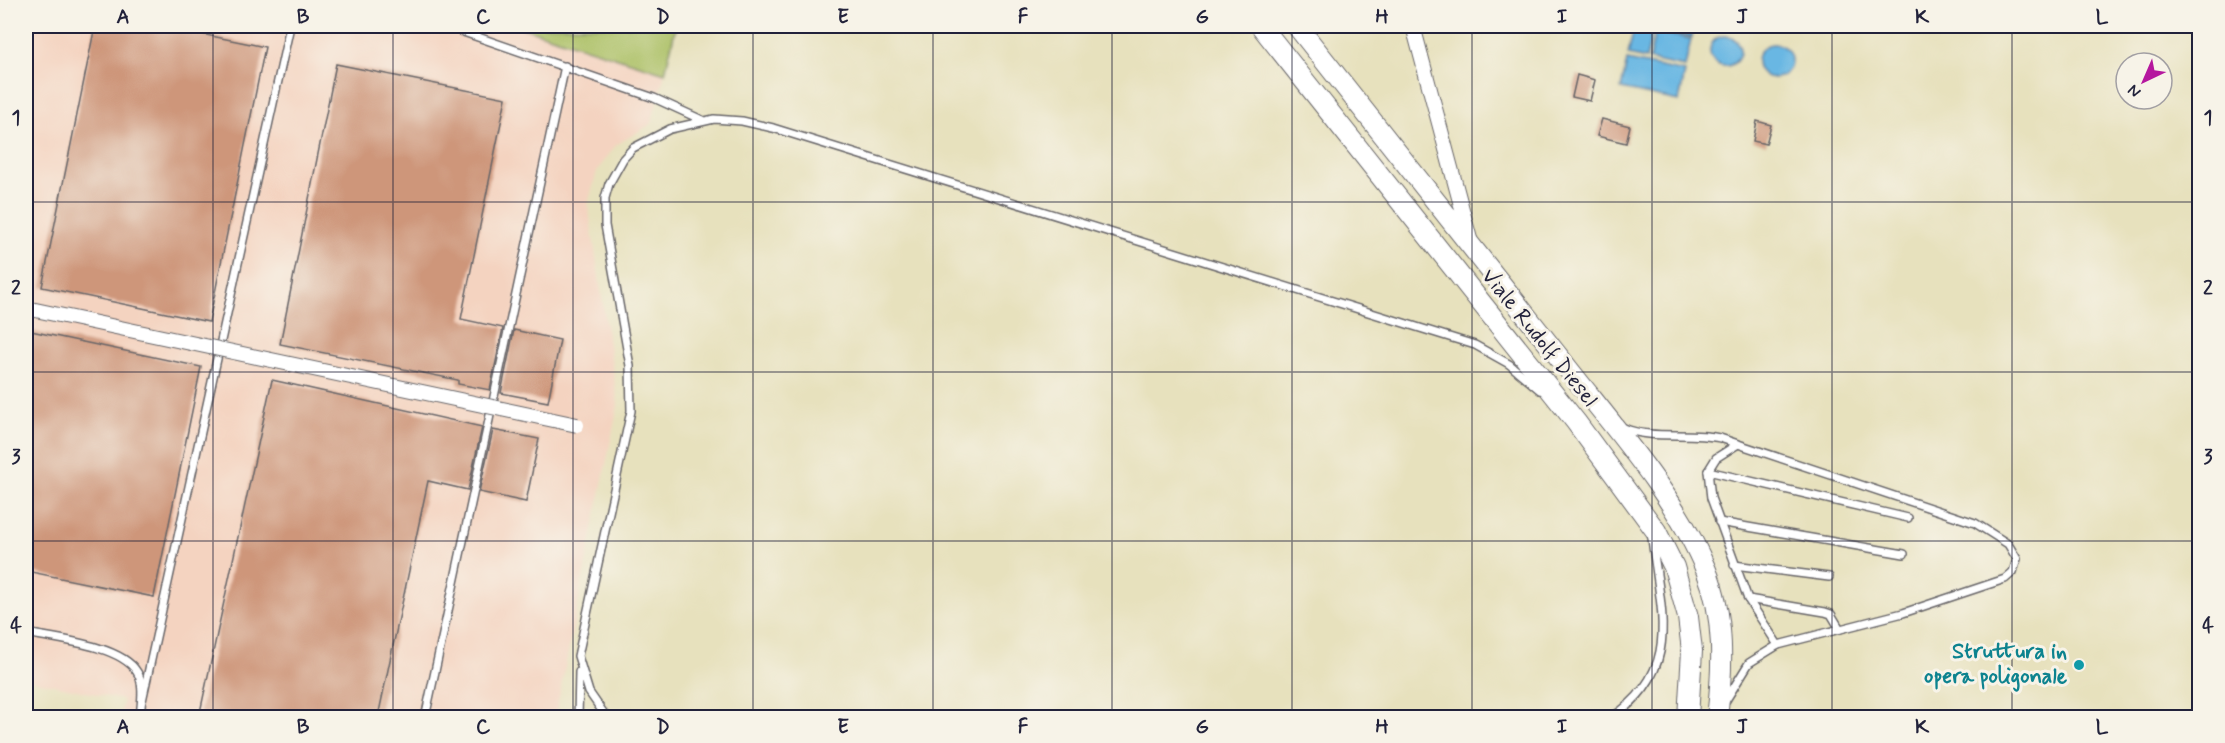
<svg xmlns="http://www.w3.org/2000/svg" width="2225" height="743" font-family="Mynerve,sans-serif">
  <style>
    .built { fill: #f4d3c0 }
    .green { fill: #aabf64; stroke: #667050; stroke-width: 1.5 }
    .water { fill: #69b7e3; stroke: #466c8f; stroke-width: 1.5 }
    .building { fill: #ce967a }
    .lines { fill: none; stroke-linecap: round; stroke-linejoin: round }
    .lane-casing { stroke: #676568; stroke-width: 10 }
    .street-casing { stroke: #676568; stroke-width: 16 }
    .secondary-casing { stroke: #676568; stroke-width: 22 }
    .lane { stroke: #fff; stroke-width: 7 }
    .street { stroke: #fff; stroke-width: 14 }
    .secondary { stroke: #fff; stroke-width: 20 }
    .street-bridge-casing { stroke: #676568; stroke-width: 16; stroke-linecap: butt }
    .street-bridge { stroke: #fff; stroke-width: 14 }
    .grid { fill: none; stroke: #22223b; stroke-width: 1.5; stroke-opacity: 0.55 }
    .culture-dot { fill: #0f9aa8; stroke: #f7f3e8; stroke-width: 2 }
    .labels { text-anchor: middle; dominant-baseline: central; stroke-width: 6; stroke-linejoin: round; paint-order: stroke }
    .street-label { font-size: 22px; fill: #22223b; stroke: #f7f3e8 }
    .culture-label { font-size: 22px; font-weight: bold; fill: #0d838f; stroke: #f7f3e8; text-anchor: end }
    .neatline { fill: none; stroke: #22223b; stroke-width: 2 }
    .grid-label { font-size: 20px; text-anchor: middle; font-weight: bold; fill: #22223b }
  </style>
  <rect width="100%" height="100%" fill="#f7f3e8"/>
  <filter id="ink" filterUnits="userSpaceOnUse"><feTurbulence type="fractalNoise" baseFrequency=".0167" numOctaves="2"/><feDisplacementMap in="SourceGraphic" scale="12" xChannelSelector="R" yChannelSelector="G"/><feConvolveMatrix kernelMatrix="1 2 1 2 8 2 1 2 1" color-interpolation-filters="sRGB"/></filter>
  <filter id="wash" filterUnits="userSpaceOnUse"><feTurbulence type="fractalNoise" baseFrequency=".008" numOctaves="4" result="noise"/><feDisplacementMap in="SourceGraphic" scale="24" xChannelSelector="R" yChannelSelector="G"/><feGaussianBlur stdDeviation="1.35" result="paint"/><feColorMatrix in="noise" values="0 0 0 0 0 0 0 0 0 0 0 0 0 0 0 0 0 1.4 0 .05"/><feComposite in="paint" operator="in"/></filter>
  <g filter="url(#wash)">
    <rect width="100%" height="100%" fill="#e7e1bd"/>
    <!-- built -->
    <path class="built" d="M26 26H516L665 73 651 124 616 145 597 171 588 204 618 405 555 717H120L123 700 26 679Z"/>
    <!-- green -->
    <path class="green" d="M517 26H676L665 73Z"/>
    <!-- water -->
    <g class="water">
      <path d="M1637 26H1694L1692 37Z"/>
      <path d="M1634 28 1652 31 1646 59 1628 55Z"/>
      <path d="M1655 32 1691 39 1685 67 1649 60Z"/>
      <circle cx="1725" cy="51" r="15"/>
      <circle cx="1774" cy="61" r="17"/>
      <path d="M1627 60 1685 72 1679 101 1621 89Z"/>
    </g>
    <g id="blocks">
      <!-- building -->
      <g class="building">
        <path d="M95 26H162L265 47 209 322 42 287Z"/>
        <path d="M336 64 506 98 461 319 503 328 490 390 458 384V380L280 344Z"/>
        <path d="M1577 75 1595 80 1590 101 1572 97Z"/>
        <path d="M1602 119 1630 126 1626 143 1597 136Z"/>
        <path d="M1757 121 1771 125 1766 144 1753 141Z"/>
        <path d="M514 330 560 340 548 402 501 393Z"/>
        <path d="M31 331 201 367 154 597 26 571V359Z"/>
        <path d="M272 380 482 427 468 490 428 481 378 717H199Z"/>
        <path d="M493 430 539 439 526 502 479 492Z"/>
      </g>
    </g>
  </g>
  <g filter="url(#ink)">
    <use href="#blocks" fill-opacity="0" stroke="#676568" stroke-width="1.5"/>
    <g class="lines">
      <!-- lane casing -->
      <g class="lane-casing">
        <g id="lane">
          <path d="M446 26 654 98 702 120"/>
          <path d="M26 31 27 26"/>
          <path d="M1624 428C1650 440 1690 431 1720 438L1975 523 2008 544 2017 559 2013 572 2005 579 1903 613 1778 645 1749 663 1726 700"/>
          <path d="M1738 444 1716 458 1708 471 1711 498 1748 599 1778 645"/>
          <path d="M1708 471 1908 518"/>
          <path d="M1719 522 1904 554"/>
          <path d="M1734 565 1829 577"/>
          <path d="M1748 599 1825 612 1831 614 1840 629"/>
          <path d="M26 633C55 639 121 645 137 672 145 684 141 704 140 718"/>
          <path d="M142 701 290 26"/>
          <path d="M425 718 565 66"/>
          <path d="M578 718 579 672"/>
          <path d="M607 718 589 692 578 656 631 411 630 366 605 225V198L609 184 623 159 633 148 670 129 714 119 742 121 773 128 1475 345 1509 364 1540 390"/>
          <path d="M1611 718C1684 670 1660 611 1652 538"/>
        </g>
      </g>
      <!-- street casing -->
      <g class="street-casing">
        <path id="street" d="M1413 26 1470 239"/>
      </g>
      <!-- secondary casing -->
      <g class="secondary-casing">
        <g id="secondary">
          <path d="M1261 26 1576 422 1656 531 1674 567 1688 617 1692 651 1688 718"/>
          <path d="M1297 26C1386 137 1474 249 1562 361 1611 424 1676 496 1706 570 1725 616 1723 668 1717 718"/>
        </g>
      </g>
      <!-- lane -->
      <use href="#lane" class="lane"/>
      <!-- street -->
      <use href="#street" class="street"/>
      <!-- secondary -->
      <use href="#secondary" class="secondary"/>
      <!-- street-bridge casing -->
      <g class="street-bridge-casing">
        <path id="street-bridge" d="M26 308 577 425"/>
      </g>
      <!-- street-bridge -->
      <use href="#street-bridge" class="street-bridge"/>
    </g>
  </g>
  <!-- grid -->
  <path class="grid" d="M213 26V718M393 26V718M573 26V718M753 26V718M933 26V718M1112 26V718M1292 26V718M1472 26V718M1652 26V718M1832 26V718M2012 26V718M26 202H2200M26 372H2200M26 541H2200"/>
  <!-- markers -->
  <circle class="culture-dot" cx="2079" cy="665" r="6"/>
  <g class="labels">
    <!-- street labels -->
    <g class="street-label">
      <text transform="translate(1539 338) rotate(51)">Viale Rudolf Diesel</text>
    </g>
    <!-- culture labels -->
    <g class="culture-label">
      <text x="2067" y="652">Struttura in<tspan x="2067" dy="25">opera poligonale</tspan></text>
    </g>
  </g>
  <!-- margin -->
  <rect width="2225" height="743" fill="none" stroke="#f7f3e8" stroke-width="66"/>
  <!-- north arrow -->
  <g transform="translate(2144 81) rotate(224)"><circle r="28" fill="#f7f3e8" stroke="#a29fa3" stroke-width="1.5"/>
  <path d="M0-4.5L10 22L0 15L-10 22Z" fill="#b5179e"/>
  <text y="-9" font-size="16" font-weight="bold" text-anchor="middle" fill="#22223b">N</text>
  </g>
  <rect x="33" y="33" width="2159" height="677" class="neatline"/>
  <g class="grid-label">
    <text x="123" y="23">A</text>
    <text x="303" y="23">B</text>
    <text x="483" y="23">C</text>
    <text x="663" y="23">D</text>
    <text x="843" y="23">E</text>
    <text x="1023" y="23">F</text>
    <text x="1202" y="23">G</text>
    <text x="1382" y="23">H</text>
    <text x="1562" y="23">I</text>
    <text x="1742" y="23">J</text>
    <text x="1922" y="23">K</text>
    <text x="2102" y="23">L</text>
    <text x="16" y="124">1</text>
    <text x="2208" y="124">1</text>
    <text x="16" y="294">2</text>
    <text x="2208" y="294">2</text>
    <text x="16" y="463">3</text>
    <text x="2208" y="463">3</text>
    <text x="16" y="632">4</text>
    <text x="2208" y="632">4</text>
    <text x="123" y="733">A</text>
    <text x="303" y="733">B</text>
    <text x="483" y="733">C</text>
    <text x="663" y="733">D</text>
    <text x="843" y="733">E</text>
    <text x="1023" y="733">F</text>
    <text x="1202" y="733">G</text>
    <text x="1382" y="733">H</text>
    <text x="1562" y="733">I</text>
    <text x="1742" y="733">J</text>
    <text x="1922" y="733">K</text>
    <text x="2102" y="733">L</text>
  </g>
</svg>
